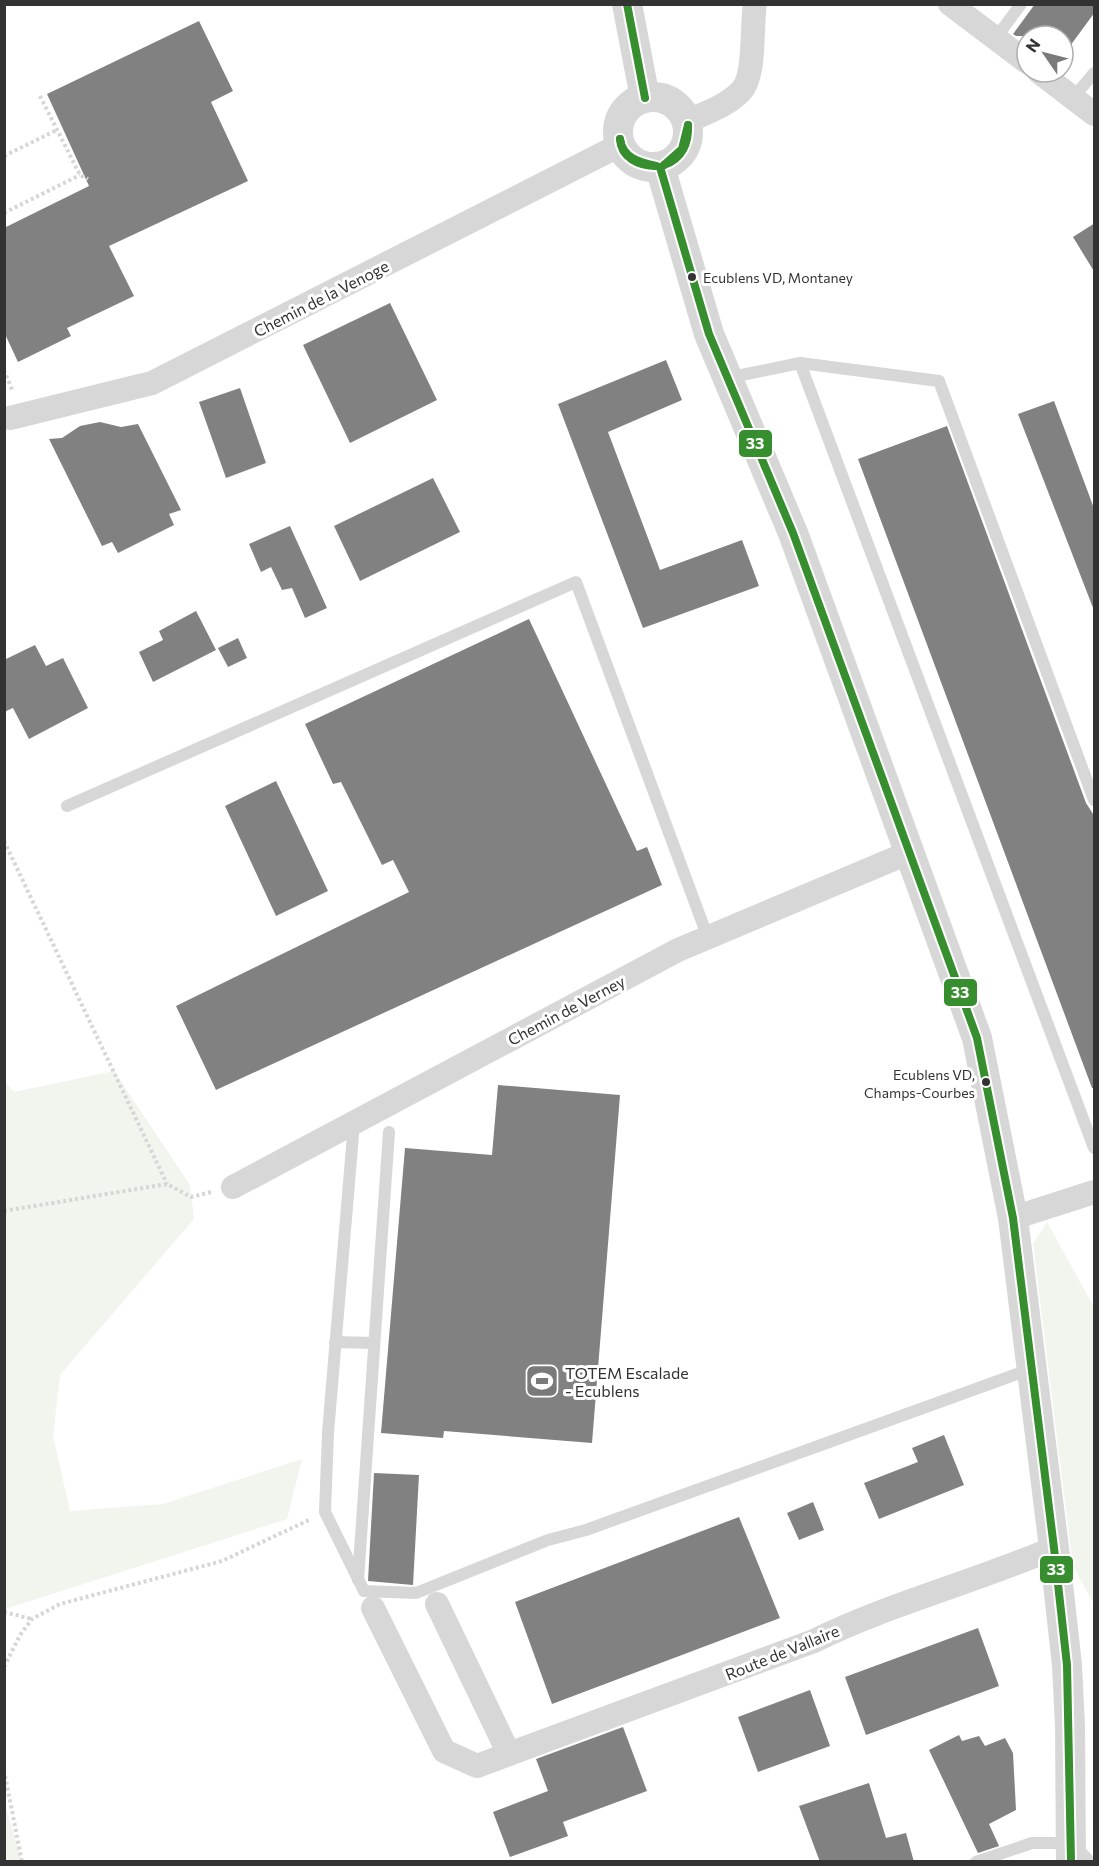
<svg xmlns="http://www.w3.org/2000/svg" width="1099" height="1866" font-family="Commissioner,sans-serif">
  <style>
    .green { fill: #f1f5ed }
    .building { fill: #818181 }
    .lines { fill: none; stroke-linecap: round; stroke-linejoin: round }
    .path { stroke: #d6d6d6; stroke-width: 4; stroke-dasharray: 3 3; stroke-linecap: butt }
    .service { stroke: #d7d7d7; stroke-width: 12 }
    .minor { stroke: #d7d7d7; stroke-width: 24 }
    .tertiary { stroke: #d7d7d7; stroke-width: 30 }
    .bus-1-casing { stroke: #fff; stroke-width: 12 }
    .bus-1 { stroke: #378e2e; stroke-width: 8 }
    .bus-dot { fill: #333; stroke: #fff; stroke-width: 2 }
    .labels { text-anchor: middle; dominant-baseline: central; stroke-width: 6; stroke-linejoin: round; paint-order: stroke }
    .bus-label { font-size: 14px; fill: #333; stroke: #fff; text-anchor: start }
    .street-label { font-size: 16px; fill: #333; stroke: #fff }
    .poi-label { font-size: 16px; fill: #333; stroke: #fff; text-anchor: start }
    .line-badge { stroke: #fff; stroke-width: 2 }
    .badge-label { font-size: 16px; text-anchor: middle; font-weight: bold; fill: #fff }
  </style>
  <rect width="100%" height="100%" fill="#fff"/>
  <!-- green -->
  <g class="green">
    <path d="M114 1071 190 1185 194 1219 60 1375 53 1436 70 1511 163 1504 302 1459 287 1519 5 1609V1082L14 1092Z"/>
    <path d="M1047 1222 1094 1307V1604L1073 1567 1033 1244Z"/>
    <path d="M5 1804 22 1861H5Z"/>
  </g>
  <!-- building -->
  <g class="building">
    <path d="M1035 4H1095V12L1070 46 1063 41V36H1016L1013 34Z"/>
    <path d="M199 21 233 91 211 102 248 181 109 246 134 296 67 328 71 336 18 362 4 332V228L89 186 47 94Z"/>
    <path d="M1095 223V273L1073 237Z"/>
    <path d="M390 303 437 400 350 443 303 345Z"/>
    <path d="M666 360 682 400 608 432 660 570 742 540 759 586 643 628 558 404Z"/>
    <path d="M240 388 266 463 226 478 199 402Z"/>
    <path d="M1054 401 1095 511V613L1018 414Z"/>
    <path d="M100 422 121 427 138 424 181 510 169 514 174 525 118 553 112 542 102 546 49 439 62 438 80 426Z"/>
    <path d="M947 426 1086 803 1095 817V1088H1092L858 459Z"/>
    <path d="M433 478 460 532 360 581 334 526Z"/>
    <path d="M290 526 327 608 305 618 292 588 282 590 271 567 261 572 249 544Z"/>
    <path d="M196 611 216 650 153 682 139 652 163 640 159 631Z"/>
    <path d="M529 619 637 851 647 847 662 885 216 1090 176 1006 409 892 393 860 382 865 341 782 333 784 305 724Z"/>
    <path d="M238 638 247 658 228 667 218 648Z"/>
    <path d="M35 645 46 666 63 658 88 708 29 739 13 708 4 712V660Z"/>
    <path d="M276 781 328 891 276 916 225 806Z"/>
    <path d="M498 1085 620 1095 592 1443 444 1431 443 1438 381 1433 405 1148 492 1155Z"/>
    <path d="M944 1435 964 1485 879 1519 864 1483 918 1462 912 1448Z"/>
    <path d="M374 1473 419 1475 413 1585 368 1581Z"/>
    <path d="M813 1502 824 1530 799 1540 787 1513Z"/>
    <path d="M739 1517 780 1618 552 1704 515 1602Z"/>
    <path d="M978 1628 999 1686 866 1735 845 1677Z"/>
    <path d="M810 1690 830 1746 758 1772 738 1717Z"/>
    <path d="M623 1727 647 1791 563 1822 568 1836 510 1857 493 1812 548 1791 536 1759Z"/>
    <path d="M959 1735 962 1741 979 1736 985 1746 1005 1738 1013 1753 1016 1810 989 1824 999 1846 978 1853 929 1750Z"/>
    <path d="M869 1783 886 1838 906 1833 914 1862H820L799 1806Z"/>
  </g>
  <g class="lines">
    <!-- path -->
    <g class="path">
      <path d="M40 96 80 175 88 179"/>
      <path d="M4 156 57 130"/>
      <path d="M4 213 80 175"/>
      <path d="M4 370 13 392"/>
      <path d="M4 841 167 1184"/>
      <path d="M4 1211 167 1184 191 1197 211 1192"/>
      <path d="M4 1612 32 1619"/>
      <path d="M4 1667 20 1635 32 1619 60 1604 222 1561 311 1519"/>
      <path d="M4 1770 22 1862"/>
    </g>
    <!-- service -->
    <g class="service">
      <path d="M996 38 1021 4"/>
      <path d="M1073 98 1094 73"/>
      <path d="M800 363 1094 1148"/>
      <path d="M727 378 800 363 939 381 1094 800"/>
      <path d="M67 806 576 582 708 938"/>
      <path d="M354 1123 328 1433 325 1512 364 1591 416 1593 548 1540 586 1530 1031 1369"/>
      <path d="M335 1342 374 1343"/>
      <path d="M358 1580 389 1132"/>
      <path d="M976 1862 1032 1843H1072L1090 1862"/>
    </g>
    <!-- minor -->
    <g class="minor">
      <path d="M950 4 1027 62"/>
      <path d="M1039 72 1094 114"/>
      <path d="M688 121C705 113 727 106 741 91 756 76 751 27 755 4"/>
      <path d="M10 418 152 383 620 145"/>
      <path d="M233 1187 678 950 908 853"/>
      <path d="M1013 1218 1094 1192"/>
      <path d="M437 1604 509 1754 814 1641C891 1603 975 1582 1054 1548"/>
      <path d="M373 1608 444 1751 477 1766 509 1754"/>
    </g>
    <!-- tertiary -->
    <g class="tertiary">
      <path d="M627 4 645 98"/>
      <circle cx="653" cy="132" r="35"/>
      <path d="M660 167 709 334 793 533 977 1038 1013 1218 1054 1548 1067 1665 1070 1726 1071 1862"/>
    </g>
    <!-- bus-1 casing -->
    <g class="bus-1-casing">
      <g id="bus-1">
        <path d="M627 4 645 98"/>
        <path d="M620 139C623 158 639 162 656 166"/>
        <path d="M620 139C621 158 639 166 656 166"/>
        <path d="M664 165 682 149 688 125"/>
        <path d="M664 165C682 159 689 143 688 125"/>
        <path d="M660 167 709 334 793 533 977 1038 1013 1218 1054 1548 1067 1665 1071 1862"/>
      </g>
    </g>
    <!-- bus-1 -->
    <use href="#bus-1" class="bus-1"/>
  </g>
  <!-- icons -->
  <defs>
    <g id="stadium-square" transform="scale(1.725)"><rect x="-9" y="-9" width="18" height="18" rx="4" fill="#7a7a7a" stroke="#fff"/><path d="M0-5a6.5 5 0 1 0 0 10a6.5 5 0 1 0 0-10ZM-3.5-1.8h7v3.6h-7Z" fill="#fff"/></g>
  </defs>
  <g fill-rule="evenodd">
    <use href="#stadium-square" x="542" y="1381"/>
  </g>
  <!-- markers -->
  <g class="bus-dot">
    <circle cx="692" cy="277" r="5"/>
    <circle cx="986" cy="1082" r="5"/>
  </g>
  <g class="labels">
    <!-- bus labels -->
    <g class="bus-label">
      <text x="703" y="277">Ecublens VD, Montaney</text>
      <text x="975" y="1074" text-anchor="end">Ecublens VD,<tspan x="975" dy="18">Champs-Courbes</tspan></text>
    </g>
    <!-- street labels -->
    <g class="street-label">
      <text transform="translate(321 298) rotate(-27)">Chemin de la Venoge</text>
      <text transform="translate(566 1010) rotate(-28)">Chemin de Verney</text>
      <text transform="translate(782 1652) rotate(-22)">Route de Vallaire</text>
    </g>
    <!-- poi labels -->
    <g class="poi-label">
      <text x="565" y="1372">TOTEM Escalade<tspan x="565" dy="18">- Ecublens</tspan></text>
    </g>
  </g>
  <g class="line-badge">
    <rect x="738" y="429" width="35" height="29" rx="6" fill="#378e2e"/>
    <rect x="943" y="978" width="35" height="29" rx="6" fill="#378e2e"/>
    <rect x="1039" y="1555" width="35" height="29" rx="6" fill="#378e2e"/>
  </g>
  <g class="badge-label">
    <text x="755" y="449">33</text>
    <text x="960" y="998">33</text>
    <text x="1056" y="1575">33</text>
  </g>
  <!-- border -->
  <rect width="1099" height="1866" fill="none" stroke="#333333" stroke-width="12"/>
  <!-- north arrow -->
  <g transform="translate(1045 54) rotate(305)"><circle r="28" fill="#ffffff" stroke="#adadad" stroke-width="1.5"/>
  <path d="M0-4.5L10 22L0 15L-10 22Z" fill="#7a7a7a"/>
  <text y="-9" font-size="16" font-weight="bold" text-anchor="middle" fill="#333333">N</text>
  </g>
</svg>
